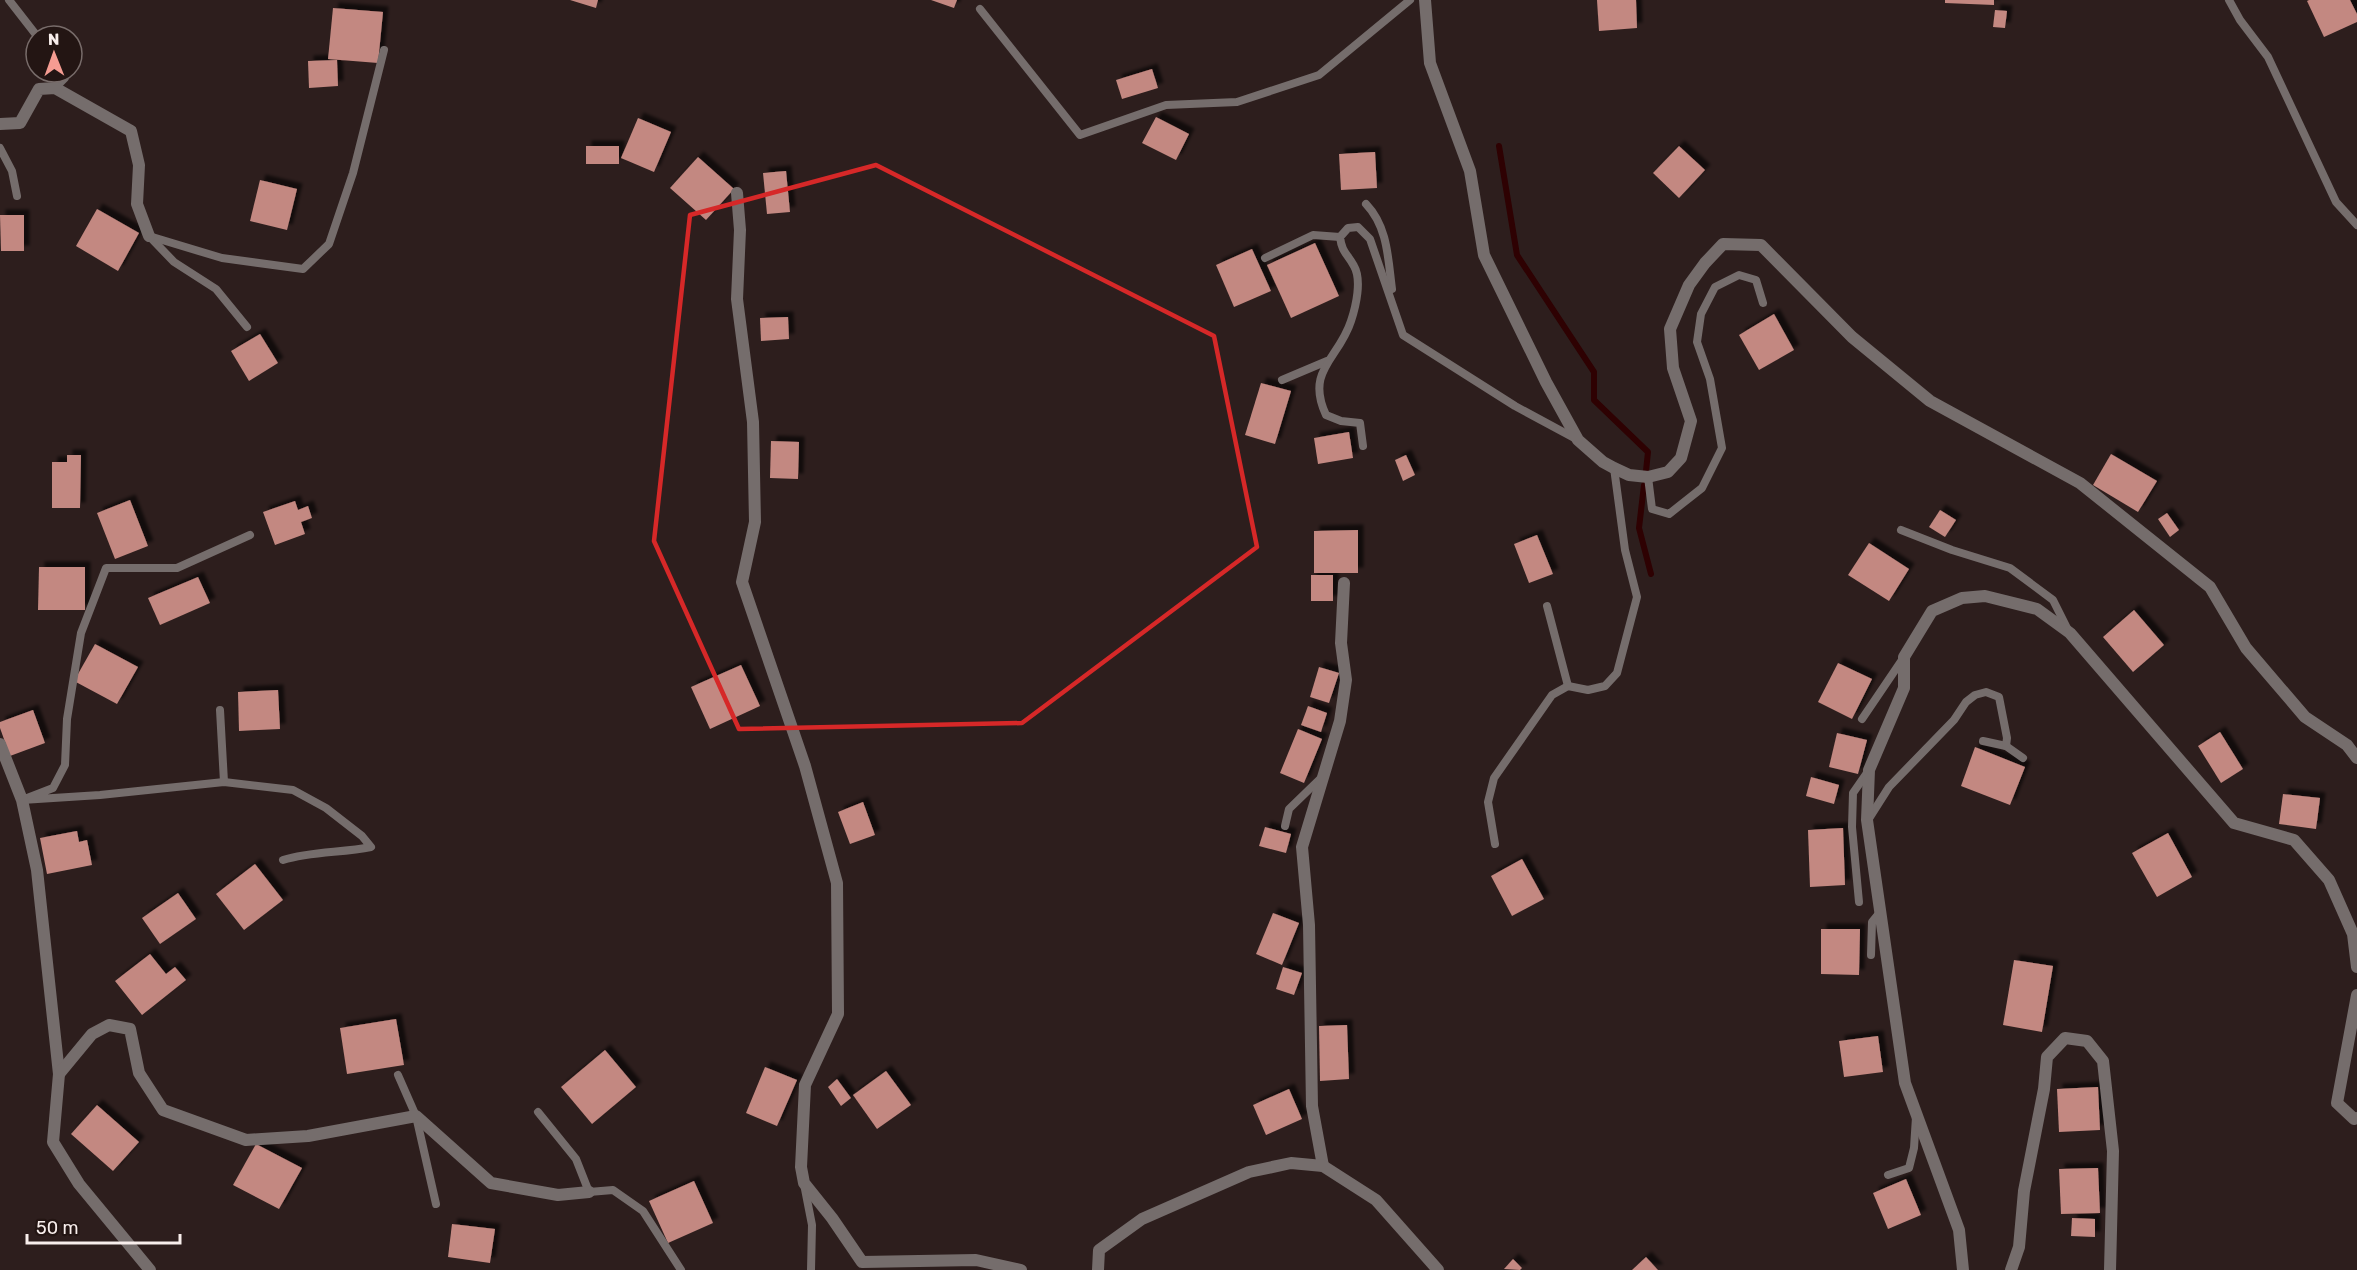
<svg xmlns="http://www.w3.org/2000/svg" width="2357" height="1270" font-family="Rubik,sans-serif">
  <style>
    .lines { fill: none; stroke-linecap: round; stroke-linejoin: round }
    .stream { stroke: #2e0102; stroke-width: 6 }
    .building { fill: #c38881; filter: url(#shadow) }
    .service { stroke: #756d6c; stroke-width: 8 }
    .minor { stroke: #756d6c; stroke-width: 12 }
    .tertiary { stroke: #756d6c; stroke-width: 12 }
    .marked { fill: none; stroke: #d62828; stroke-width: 4.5; stroke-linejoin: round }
  </style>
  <defs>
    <filter id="shadow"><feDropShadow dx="5.5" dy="-5.5" stdDeviation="1.5" flood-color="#0009"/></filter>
  </defs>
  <rect width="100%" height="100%" fill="#2d1e1d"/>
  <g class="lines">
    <!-- stream -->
    <g class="stream">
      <path d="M1499 146 1517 255 1594 372V400L1648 452 1646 471"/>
      <path d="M1644 485 1639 528 1651 574"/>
    </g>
  </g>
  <!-- building -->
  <g class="building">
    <path d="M570 0H598L596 8Z"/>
    <path d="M931 0H957L954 8Z"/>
    <path d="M1597 0H1636L1637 28 1599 31Z"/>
    <path d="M1945 0H1994V5L1945 3Z"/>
    <path d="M2309 0H2350L2357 14V22L2324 37 2307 1Z"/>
    <path d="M333 8 383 12 378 63 328 59Z"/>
    <path d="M1995 10 2007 11 2005 28 1993 27Z"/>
    <path d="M337 60 338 86 309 88 308 61Z"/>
    <path d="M1152 69 1158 88 1122 99 1116 80Z"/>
    <path d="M1156 117 1189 134 1176 160 1142 143Z"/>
    <path d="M638 118 671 132 654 172 621 158Z"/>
    <rect x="586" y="146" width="33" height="18"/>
    <path d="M1679 146 1705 170 1679 198 1653 173Z"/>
    <path d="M1375 152 1377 188 1341 190 1339 154Z"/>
    <path d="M698 157 734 189 706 220 670 188Z"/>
    <path d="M786 171 790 212 767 214 763 173Z"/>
    <path d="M260 180 297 189 287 230 250 221Z"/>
    <path d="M97 209 139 233 118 271 76 246Z"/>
    <path d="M0 215H24V251H1Z"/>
    <path d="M1315 243 1339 296 1291 318 1267 265Z"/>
    <path d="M1252 249 1271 291 1234 307 1216 265Z"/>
    <path d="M1774 314 1794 350 1759 370 1739 335Z"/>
    <path d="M788 317 789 339 761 341 760 318Z"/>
    <path d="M260 334 278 363 249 381 231 351Z"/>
    <path d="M1261 383 1291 391 1275 444 1245 435Z"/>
    <path d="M1349 432 1353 458 1318 464 1314 438Z"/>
    <path d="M771 441 799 442 798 479 770 478Z"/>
    <path d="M2111 454 2157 481 2138 512 2093 485Z"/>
    <path d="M67 455H81L80 508H52V462H67Z"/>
    <path d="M1406 455 1415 475 1403 481 1395 460Z"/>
    <path d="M130 500 148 546 115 559 97 513Z"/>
    <path d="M295 501 298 510 308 506 312 518 301 522 305 534 275 545 263 512Z"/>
    <path d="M1940 510 1956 520 1945 537 1929 527Z"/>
    <path d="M2167 513 2179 530 2170 537 2158 519Z"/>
    <path d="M1358 530V573H1314V531Z"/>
    <path d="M1537 535 1553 574 1529 583 1514 544Z"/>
    <path d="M1869 543 1909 569 1889 601 1848 575Z"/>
    <path d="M39 567H85V610H38Z"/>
    <rect x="1311" y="575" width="22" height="26"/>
    <path d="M198 577 210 603 160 625 148 598Z"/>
    <path d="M2134 610 2164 645 2133 672 2103 637Z"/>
    <path d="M95 644 138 667 117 704 74 681Z"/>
    <path d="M1838 663 1872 679 1852 719 1818 702Z"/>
    <path d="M741 665 760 706 710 729 691 687Z"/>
    <path d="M1319 667 1339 673 1329 703 1310 697Z"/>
    <path d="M278 690 280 729 239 731 238 692Z"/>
    <path d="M1308 706 1327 713 1321 732 1301 725Z"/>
    <path d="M33 710 45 743 10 756 0 728V722Z"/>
    <path d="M1298 729 1322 739 1304 783 1280 773Z"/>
    <path d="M2220 732 2243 769 2221 783 2198 746Z"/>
    <path d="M1837 733 1867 740 1858 774 1829 767Z"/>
    <path d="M1975 747 2025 767 2010 805 1961 786Z"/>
    <path d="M1811 777 1839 785 1834 804 1806 796Z"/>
    <path d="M2283 794 2320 798 2316 829 2279 824Z"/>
    <path d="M863 802 875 835 850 844 838 812Z"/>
    <path d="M1265 827 1291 834 1286 853 1259 846Z"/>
    <path d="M1843 828 1845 885 1810 887 1808 830Z"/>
    <path d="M77 831 79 842 87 840 92 865 47 874 40 838Z"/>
    <path d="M2168 833 2192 877 2157 897 2132 853Z"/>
    <path d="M1522 859 1544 899 1512 916 1491 876Z"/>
    <path d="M255 864 283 900 244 930 216 894Z"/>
    <path d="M178 893 196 919 160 944 142 918Z"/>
    <path d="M1273 913 1299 923 1282 965 1256 954Z"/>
    <path d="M1821 929H1860L1859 975 1821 974Z"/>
    <path d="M150 954 166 974 175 967 186 980 142 1015 115 981Z"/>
    <path d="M2014 960 2053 966 2042 1032 2003 1025Z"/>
    <path d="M1283 967 1302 973 1294 995 1276 989Z"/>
    <path d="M396 1019 404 1065 347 1074 340 1028Z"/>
    <path d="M1347 1025 1349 1079 1320 1081 1319 1026Z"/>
    <path d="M1878 1036 1883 1072 1844 1077 1839 1041Z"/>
    <path d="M605 1050 636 1087 592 1124 561 1087Z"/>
    <path d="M765 1067 797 1080 777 1126 746 1113Z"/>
    <path d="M886 1071 911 1105 877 1129 853 1095Z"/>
    <path d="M837 1079 851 1098 841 1106 828 1087Z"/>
    <path d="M2098 1087 2100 1130 2059 1132 2057 1089Z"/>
    <path d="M1289 1089 1302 1119 1266 1135 1253 1105Z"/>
    <path d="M97 1105 139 1142 113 1171 71 1134Z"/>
    <path d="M256 1144 302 1168 279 1209 233 1185Z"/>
    <path d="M2098 1168 2100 1213 2061 1214 2059 1169Z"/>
    <path d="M1906 1179 1921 1215 1888 1229 1873 1193Z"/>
    <path d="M694 1181 713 1223 668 1243 649 1201Z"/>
    <path d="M2072 1218 2095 1219V1237L2071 1236Z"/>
    <path d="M452 1224 495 1229 490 1263 448 1257Z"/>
    <path d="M1646 1257 1658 1270H1632Z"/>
    <path d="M1513 1259 1522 1268 1520 1270 1504 1269Z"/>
  </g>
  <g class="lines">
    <!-- service -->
    <g class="service">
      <path d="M9 0 37 36"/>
      <path d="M2229 0 2240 20 2268 57 2336 202 2357 225"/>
      <path d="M980 9 1080 135 1166 105 1237 102 1319 75 1410 0"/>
      <path d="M55 88 65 78 63 72"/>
      <path d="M0 148 12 171 17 196"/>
      <path d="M1366 204C1388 227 1388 259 1392 289"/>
      <path d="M149 236 222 258 303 269 329 244 353 173 384 50"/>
      <path d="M149 236 174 262 216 289 247 327"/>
      <path d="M1265 258 1313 235 1340 237"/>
      <path d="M1282 380 1327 361"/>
      <path d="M1363 446 1360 423 1341 421 1326 415C1305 370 1339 359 1351 321 1356 306 1362 280 1354 266 1347 253 1342 253 1340 237L1348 228 1358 227 1370 239 1403 335 1515 406 1578 440"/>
      <path d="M1648 477 1652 509 1669 514 1702 488 1722 448 1710 379 1697 342 1701 314 1715 287 1739 275 1756 280 1763 303"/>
      <path d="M1901 530 1952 550 2010 568 2053 600 2068 630"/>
      <path d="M250 535 177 568H106L81 633 67 719 65 765 53 788 22 800 100 795 224 782 293 790 326 808 362 836 371 847C342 853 311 851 283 860"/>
      <path d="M1547 606 1568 686"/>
      <path d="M220 710 224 782"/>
      <path d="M1862 719 1904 657"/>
      <path d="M1983 741 2006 746 2023 758"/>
      <path d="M1868 820 1889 787 1954 720 1966 702 1975 695 1986 692 1999 697 2007 738 2006 746"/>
      <path d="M1285 826 1289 809 1321 778"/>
      <path d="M1495 844 1488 802 1494 778 1552 695 1568 686 1588 690 1605 686 1617 673 1637 597 1625 550 1614 468"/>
      <path d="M1859 902 1852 827 1853 793 1869 770"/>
      <path d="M1871 955 1872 922 1881 911"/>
      <path d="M398 1075 416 1116 436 1204"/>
      <path d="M538 1112 576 1159 589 1192 613 1190 643 1211 681 1270"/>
      <path d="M1888 1175 1909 1168 1914 1148 1916 1117"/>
      <path d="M804 1184 812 1225 811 1270"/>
    </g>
    <!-- minor -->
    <g class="minor">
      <path d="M0 124 20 123 39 89 55 88 131 131 139 165 137 204 149 236"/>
      <path d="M737 193 740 230 737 299 753 422 755 522 742 582 805 766 837 883 838 1014 805 1085 801 1167 804 1183 832 1218 862 1262 976 1260 1021 1270"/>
      <path d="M0 744 22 800 37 870 59 1074 53 1142 79 1184 150 1270"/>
      <path d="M59 1074 92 1034 109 1025 130 1029 139 1073 163 1110 246 1140 308 1136 416 1116 491 1183 558 1195 589 1192"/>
      <path d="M1323 1166 1312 1106 1309 925 1302 847 1340 721 1346 680 1341 643 1344 583"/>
      <path d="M2011 1270 2019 1247 2024 1191 2044 1089 2047 1057 2065 1038 2087 1041 2103 1061 2113 1151 2110 1270"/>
    </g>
    <!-- tertiary -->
    <g class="tertiary">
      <path d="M1425 0 1430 63 1470 171 1484 255 1546 382 1578 440 1603 462 1614 468 1629 475 1648 477 1668 472 1681 458 1691 421 1673 368 1670 329 1689 285 1705 263 1723 244 1761 245 1852 337 1930 401 2080 483 2210 587 2246 648 2305 717 2347 745 2357 758"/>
      <path d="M2357 995 2337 1103 2354 1119 2357 1118"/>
      <path d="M1098 1270 1099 1250 1142 1219 1249 1172 1291 1163 1323 1166 1376 1200 1438 1270"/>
      <path d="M1963 1270 1959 1230 1905 1083 1867 820 1869 770 1904 688V657L1932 611 1962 598 1985 596 2037 609 2070 633 2234 823 2294 840 2329 880 2353 934 2357 967"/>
    </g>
  </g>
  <!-- marked area -->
  <path class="marked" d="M876 165 1214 336 1257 547 1022 723 739 729 654 541 690 215Z"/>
  <!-- north arrow -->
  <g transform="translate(54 54) rotate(359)"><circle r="28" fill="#231513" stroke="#786c6a" stroke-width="1.5"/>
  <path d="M0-4.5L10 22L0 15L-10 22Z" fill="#f59c92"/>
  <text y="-9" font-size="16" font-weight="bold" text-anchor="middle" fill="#f8eeec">N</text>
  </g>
  <!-- scale -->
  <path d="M27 1234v9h153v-9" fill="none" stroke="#f8eeec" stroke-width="3"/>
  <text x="36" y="1234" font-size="18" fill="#f8eeec" stroke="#231513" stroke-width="4.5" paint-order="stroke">50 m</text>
</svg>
